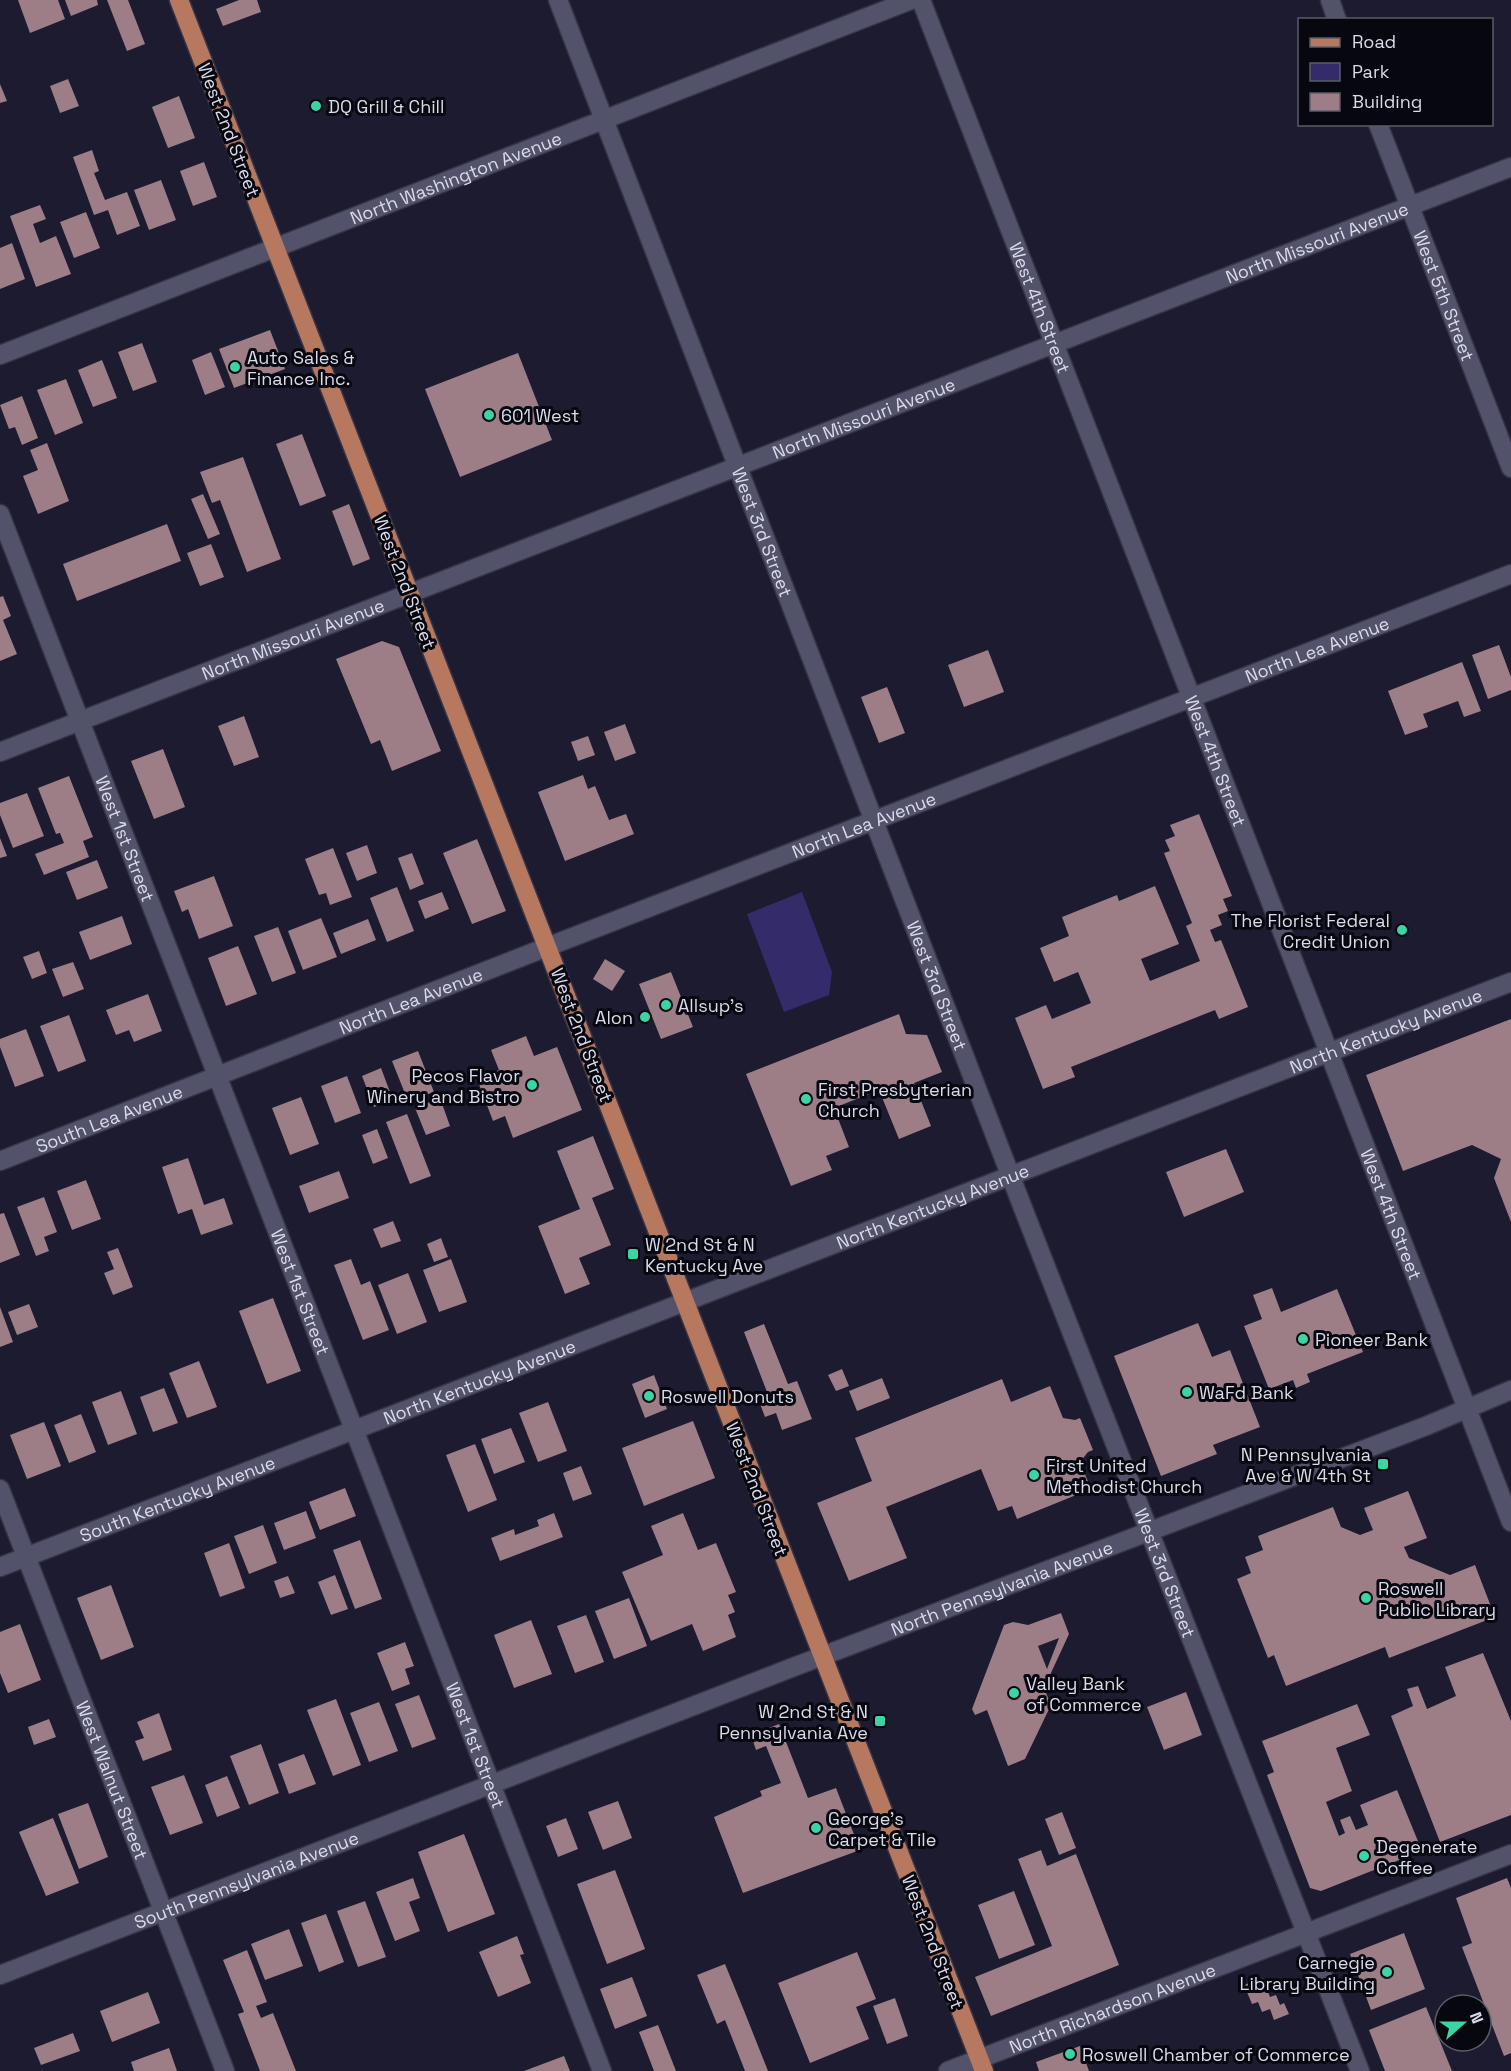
<svg xmlns="http://www.w3.org/2000/svg" width="1511" height="2071" font-family="'Space Grotesk',sans-serif">
  <style>
    .green { fill: #342c6a }
    .building { fill: #9d7e87; fill-rule: evenodd }
    .lines { fill: none; stroke-linecap: round; stroke-linejoin: round }
    .minor-casing { stroke: #363446; stroke-width: 21 }
    .major-casing { stroke: #363446; stroke-width: 21 }
    .minor { stroke: #52526b; stroke-width: 18 }
    .major { stroke: #b6785f; stroke-width: 18 }
    .poi-dot { fill: #3ad4a5; stroke: #070710; stroke-width: 2 }
    .labels { text-anchor: middle; dominant-baseline: central; stroke-width: 6; stroke-linejoin: round; paint-order: stroke }
    .poi-label { font-size: 18px; fill: #dbdbea; stroke: #070710; text-anchor: start }
    .street-label { font-size: 18px; fill: #dbdbea; stroke: #070710 }
  </style>
  <rect width="100%" height="100%" fill="#1c1b30"/>
  <!-- green -->
  <path class="green" d="M802 892 832 972 829 995 784 1012 747 914Z"/>
  <!-- building -->
  <g class="building">
    <path d="M18 0H58L65 19 30 33Z"/>
    <path d="M65 0H97L98 5 71 16Z"/>
    <path d="M107 0H128L145 44 127 51Z"/>
    <path d="M239 0H257L261 12 223 26 216 9Z"/>
    <path d="M68 79 79 106 60 113 50 86Z"/>
    <path d="M0 84 7 101 0 103Z"/>
    <path d="M179 96 195 138 168 148 152 107Z"/>
    <path d="M92 150 99 171 94 173 105 200 127 192 140 226 117 235 108 210 94 215 73 157Z"/>
    <path d="M204 162 217 197 193 206 180 171Z"/>
    <path d="M161 180 176 220 149 230 134 190Z"/>
    <path d="M40 205 46 219 33 224 40 243 56 236 71 274 36 287 10 216Z"/>
    <path d="M86 212 100 248 74 258 60 222Z"/>
    <path d="M12 243 25 279 0 289V248Z"/>
    <path d="M270 330 285 369 234 388 219 349Z"/>
    <path d="M142 343 157 382 133 391 118 352Z"/>
    <path d="M211 352 225 387 205 395 192 360Z"/>
    <path d="M518 353 552 440 460 477 425 389Z"/>
    <path d="M102 360 117 398 93 407 78 370Z"/>
    <path d="M66 379 83 423 55 435 37 390Z"/>
    <path d="M22 396 38 438 22 445 15 427 9 429 0 405Z"/>
    <path d="M302 434 326 496 300 506 276 444Z"/>
    <path d="M47 443 69 501 38 514 23 476 38 470 30 450Z"/>
    <path d="M243 457 281 559 247 572 220 500 212 503 200 472Z"/>
    <path d="M203 494 220 534 208 539 191 499Z"/>
    <path d="M349 504 370 559 353 566 332 511Z"/>
    <path d="M167 524 181 561 77 601 63 564Z"/>
    <path d="M211 544 224 577 200 586 187 553Z"/>
    <path d="M3 596 11 616 3 620 17 654 0 661V597Z"/>
    <path d="M382 641 399 647 441 751 392 771 380 740 371 744 336 659Z"/>
    <path d="M1499 645 1511 677V690L1488 699 1472 655Z"/>
    <path d="M988 650 1004 692 964 707 948 665Z"/>
    <path d="M1462 662 1481 711 1464 717 1458 701 1423 714 1428 727 1405 735 1388 691Z"/>
    <path d="M887 687 905 733 879 743 861 697Z"/>
    <path d="M244 716 259 757 234 766 218 726Z"/>
    <path d="M625 724 636 753 615 761 604 732Z"/>
    <path d="M588 736 595 755 578 761 571 742Z"/>
    <path d="M163 749 185 807 154 819 131 761Z"/>
    <path d="M583 775 588 789 595 786 609 820 626 814 634 834 565 861 538 792Z"/>
    <path d="M69 776 93 837 83 841 89 857 44 875 35 854 64 843 60 833 56 834 38 788Z"/>
    <path d="M27 793 44 836 13 848 0 815V803Z"/>
    <path d="M1199 814 1232 896 1223 899 1228 911 1218 915 1222 925 1210 930 1215 942 1221 940 1248 1007 1219 1019 1215 1010 1071 1067 1075 1077 1043 1089 1015 1018 1046 1005 1052 1019 1091 1003 1078 972 1054 982 1040 948 1069 936 1062 917 1117 895 1119 901 1155 886 1179 944 1141 959 1150 981 1200 961 1186 926 1192 923 1164 853 1170 851 1165 840 1175 836 1170 825Z"/>
    <path d="M0 838 7 856 0 858Z"/>
    <path d="M477 839 506 911 472 924 443 853Z"/>
    <path d="M367 845 377 873 357 881 346 853Z"/>
    <path d="M333 848 352 897 330 905 326 893 319 895 305 859Z"/>
    <path d="M412 853 424 884 410 890 398 858Z"/>
    <path d="M97 860 108 888 77 900 66 872Z"/>
    <path d="M214 876 233 926 199 939 188 909 182 912 174 891Z"/>
    <path d="M397 887 414 931 387 942 370 898Z"/>
    <path d="M442 892 449 909 425 919 418 901Z"/>
    <path d="M122 916 132 944 90 960 79 932Z"/>
    <path d="M321 918 337 957 303 970 288 931Z"/>
    <path d="M368 919 376 940 341 954 333 933Z"/>
    <path d="M278 927 296 973 272 982 254 936Z"/>
    <path d="M238 946 257 994 226 1006 208 958Z"/>
    <path d="M39 951 47 973 32 979 23 957Z"/>
    <path d="M605 959 625 971 612 991 593 979Z"/>
    <path d="M73 962 84 989 63 997 52 969Z"/>
    <path d="M671 972 693 1027 661 1039 639 984Z"/>
    <path d="M148 994 162 1031 134 1042 129 1030 116 1035 106 1010Z"/>
    <path d="M899 1014 906 1034 927 1035 942 1072 914 1083 931 1126 899 1139 879 1090 834 1108 849 1147 826 1156 832 1170 791 1186 746 1074Z"/>
    <path d="M69 1015 86 1061 58 1072 40 1026Z"/>
    <path d="M1511 1019V1222L1494 1178 1501 1159 1472 1145 1403 1171 1366 1075Z"/>
    <path d="M26 1029 44 1076 15 1087 0 1047V1039Z"/>
    <path d="M526 1036 534 1056 557 1047 582 1110 513 1138 505 1116 493 1121 477 1079 499 1070 491 1050Z"/>
    <path d="M418 1051 434 1092 408 1101 392 1061Z"/>
    <path d="M381 1068 393 1100 374 1107 362 1076Z"/>
    <path d="M347 1076 361 1113 335 1123 321 1086Z"/>
    <path d="M301 1097 319 1144 290 1155 272 1108Z"/>
    <path d="M440 1098 450 1126 426 1135 415 1108Z"/>
    <path d="M407 1114 431 1176 410 1184 386 1122Z"/>
    <path d="M377 1129 388 1158 373 1164 362 1135Z"/>
    <path d="M593 1136 614 1189 592 1198 611 1245 579 1258 590 1284 565 1294 538 1226 580 1209 557 1151Z"/>
    <path d="M1226 1149 1244 1192 1184 1217 1166 1172Z"/>
    <path d="M188 1158 204 1205 224 1198 233 1224 201 1235 192 1209 178 1214 162 1167Z"/>
    <path d="M339 1171 349 1198 309 1213 299 1186Z"/>
    <path d="M86 1180 101 1219 72 1230 57 1191Z"/>
    <path d="M44 1197 57 1232 44 1237 49 1251 36 1256 17 1207Z"/>
    <path d="M4 1213 20 1255 0 1263V1214Z"/>
    <path d="M393 1221 401 1241 381 1248 373 1229Z"/>
    <path d="M441 1238 448 1257 434 1262 427 1244Z"/>
    <path d="M118 1248 133 1287 113 1295 104 1273 114 1269 107 1252Z"/>
    <path d="M351 1259 361 1285 370 1281 389 1330 363 1340 334 1265Z"/>
    <path d="M451 1259 467 1302 439 1312 423 1270Z"/>
    <path d="M408 1273 427 1322 397 1334 378 1285Z"/>
    <path d="M1272 1288 1281 1312 1337 1289 1363 1352 1307 1374 1310 1382 1296 1388 1293 1380 1269 1389 1244 1326 1262 1319 1253 1295Z"/>
    <path d="M273 1298 301 1371 267 1384 239 1311Z"/>
    <path d="M29 1304 38 1327 17 1335 8 1312Z"/>
    <path d="M0 1307 13 1342 0 1347Z"/>
    <path d="M1198 1323 1212 1357 1230 1350 1260 1427 1213 1445 1217 1454 1161 1476 1114 1356Z"/>
    <path d="M764 1324 788 1384 797 1381 812 1419 782 1430 776 1413 765 1417 757 1396 767 1392 744 1332Z"/>
    <path d="M199 1361 217 1407 187 1418 169 1373Z"/>
    <path d="M842 1369 849 1386 836 1391 828 1375Z"/>
    <path d="M654 1375 667 1409 645 1418 632 1384Z"/>
    <path d="M882 1378 890 1398 857 1411 849 1391Z"/>
    <path d="M1002 1379 1011 1402 1050 1386 1063 1418 1075 1420 1080 1418 1093 1450 1088 1452 1080 1462 1091 1489 1017 1519 1012 1506 998 1511 981 1469 886 1507 907 1558 849 1581 817 1503 872 1481 855 1438Z"/>
    <path d="M164 1388 178 1423 153 1432 140 1397Z"/>
    <path d="M121 1391 137 1434 108 1445 92 1402Z"/>
    <path d="M548 1402 567 1451 538 1462 519 1413Z"/>
    <path d="M81 1414 96 1452 69 1463 54 1425Z"/>
    <path d="M693 1421 715 1478 644 1506 622 1448Z"/>
    <path d="M44 1422 61 1466 27 1479 10 1435Z"/>
    <path d="M511 1428 525 1462 494 1474 481 1439Z"/>
    <path d="M475 1444 497 1500 468 1512 446 1455Z"/>
    <path d="M581 1466 592 1494 573 1501 563 1473Z"/>
    <path d="M345 1488 356 1516 320 1530 309 1502Z"/>
    <path d="M1408 1491 1427 1538 1404 1547 1409 1558 1450 1575 1475 1565 1495 1617 1389 1658 1385 1647 1286 1686 1274 1655 1268 1658 1237 1579 1251 1573 1245 1557 1263 1550 1258 1536 1333 1507 1341 1527 1360 1535 1373 1530 1364 1508Z"/>
    <path d="M306 1511 316 1538 284 1550 274 1523Z"/>
    <path d="M554 1513 563 1537 500 1561 491 1538 514 1529 515 1535 539 1526 537 1520Z"/>
    <path d="M683 1513 698 1550 716 1543 736 1592 728 1595 735 1612 728 1615 736 1637 703 1651 692 1624 651 1641 622 1572 663 1555 651 1526Z"/>
    <path d="M263 1525 277 1563 249 1574 234 1536Z"/>
    <path d="M360 1540 382 1599 355 1609 333 1550Z"/>
    <path d="M229 1543 245 1588 220 1597 204 1553Z"/>
    <path d="M335 1575 348 1609 331 1615 318 1582Z"/>
    <path d="M288 1576 295 1593 280 1598 274 1581Z"/>
    <path d="M111 1585 134 1647 101 1660 77 1598Z"/>
    <path d="M629 1598 647 1646 614 1659 595 1611Z"/>
    <path d="M1061 1613 1069 1634 1044 1688 1051 1705 1025 1759 1008 1766 987 1710 975 1715 972 1709 1004 1625 1013 1622 1028 1625ZM1059 1638 1047 1669 1038 1646Z"/>
    <path d="M586 1615 604 1662 575 1673 557 1626Z"/>
    <path d="M531 1620 552 1674 514 1688 494 1635Z"/>
    <path d="M20 1624 41 1680 8 1693 0 1673V1632Z"/>
    <path d="M405 1642 414 1666 405 1669 410 1684 392 1691 377 1653Z"/>
    <path d="M1483 1653 1511 1721V1815L1440 1842 1391 1716 1413 1706 1407 1689 1418 1686 1427 1709 1456 1696 1445 1667Z"/>
    <path d="M1186 1692 1202 1735 1164 1750 1147 1707Z"/>
    <path d="M419 1695 436 1739 412 1748 395 1704Z"/>
    <path d="M336 1699 361 1765 333 1776 307 1710Z"/>
    <path d="M379 1702 398 1751 369 1762 350 1713Z"/>
    <path d="M1357 1704 1370 1735 1336 1748 1352 1791 1326 1802 1339 1836 1345 1833 1340 1820 1350 1816 1356 1830 1368 1825 1360 1805 1397 1790 1422 1851 1321 1891 1310 1888 1267 1775 1274 1772 1262 1741Z"/>
    <path d="M159 1713 172 1750 143 1761 135 1741 144 1738 137 1722Z"/>
    <path d="M49 1719 56 1737 34 1745 28 1727Z"/>
    <path d="M779 1724 808 1798 836 1788 860 1850 743 1893 714 1817 762 1796 760 1791 781 1783 766 1746 756 1750 751 1735Z"/>
    <path d="M261 1744 279 1793 249 1805 230 1756Z"/>
    <path d="M304 1754 316 1784 289 1794 278 1764Z"/>
    <path d="M184 1775 203 1823 170 1835 151 1787Z"/>
    <path d="M227 1776 240 1808 217 1817 205 1785Z"/>
    <path d="M618 1801 632 1838 603 1850 588 1812Z"/>
    <path d="M88 1803 108 1857 79 1869 58 1814Z"/>
    <path d="M1062 1812 1076 1848 1059 1855 1045 1819Z"/>
    <path d="M53 1818 79 1883 46 1896 19 1832Z"/>
    <path d="M566 1818 578 1849 558 1857 546 1826Z"/>
    <path d="M464 1834 495 1914 448 1932 418 1852Z"/>
    <path d="M1041 1850 1047 1866 1076 1854 1119 1965 991 2016 975 1977 1052 1946 1018 1859Z"/>
    <path d="M615 1870 645 1949 607 1964 577 1884Z"/>
    <path d="M413 1878 420 1898 409 1902 420 1931 395 1941 376 1892Z"/>
    <path d="M1507 1878 1511 1888V2053L1504 2056 1462 1947 1472 1943 1456 1898Z"/>
    <path d="M1014 1891 1035 1945 999 1959 978 1905Z"/>
    <path d="M365 1901 386 1957 358 1967 337 1911Z"/>
    <path d="M326 1914 344 1962 319 1972 301 1923Z"/>
    <path d="M289 1929 303 1966 265 1980 251 1944Z"/>
    <path d="M1404 1933 1425 1989 1371 2010 1350 1954Z"/>
    <path d="M517 1936 524 1954 520 1955 531 1983 498 1997 479 1952Z"/>
    <path d="M247 1950 267 2002 256 2006 261 2018 273 2013 296 2071H260L238 2014 244 2012 223 1960Z"/>
    <path d="M857 1952 876 1999 856 2007 869 2039 810 2063 778 1983Z"/>
    <path d="M725 1964 745 2013 768 2071H745L725 2020 717 2024 697 1975Z"/>
    <path d="M632 1977 647 2016 615 2029 600 1989Z"/>
    <path d="M1263 1978 1270 1997 1276 1995 1280 2005 1284 2003 1289 2014 1274 2020 1270 2009 1262 2012 1258 2002 1252 2004 1244 1985Z"/>
    <path d="M148 1992 160 2023 112 2042 100 2011Z"/>
    <path d="M895 1998 908 2036 887 2044 873 2006Z"/>
    <path d="M1426 2007 1452 2071H1385L1369 2030Z"/>
    <path d="M658 2025 676 2071H654L639 2032Z"/>
    <path d="M73 2033 80 2051 41 2065 34 2048Z"/>
    <path d="M1080 2046 1089 2071H1039L1036 2062Z"/>
    <path d="M169 2048 177 2071H134L131 2062Z"/>
    <path d="M564 2056 570 2071H524Z"/>
  </g>
  <g class="lines">
    <!-- minor casing -->
    <g class="minor-casing">
      <g id="minor">
        <path id="s1" d="M558 0 1021 1203 1360 2071"/>
        <path id="s2" d="M921 0 1511 1522"/>
        <path d="M1330 0 1337 20"/>
        <path id="s3" d="M1378 124 1511 468"/>
        <path id="s4" d="M0 355 911 0"/>
        <path id="s5" d="M0 514 602 2071"/>
        <path id="s6" d="M0 752 1511 167"/>
        <path id="s7" d="M0 1161 547 947 1511 574"/>
        <path id="s8" d="M0 1489 225 2071"/>
        <path id="s9" d="M0 1567 1511 982"/>
        <path id="s10" d="M0 1975 791 1668 1426 1426 1511 1390"/>
        <path id="s11" d="M948 2071 1511 1854"/>
      </g>
    </g>
    <!-- major casing -->
    <g class="major-casing">
      <path id="major" d="M179 0 984 2071"/>
    </g>
    <!-- minor -->
    <use href="#minor" class="minor"/>
    <!-- major -->
    <use href="#major" class="major"/>
  </g>
  <!-- markers -->
  <g class="poi-dot">
    <circle cx="316" cy="106" r="6"/>
    <circle cx="235" cy="367" r="6"/>
    <circle cx="489" cy="415" r="6"/>
    <circle cx="1402" cy="930" r="6"/>
    <circle cx="666" cy="1005" r="6"/>
    <circle cx="645" cy="1017" r="6"/>
    <circle cx="532" cy="1085" r="6"/>
    <circle cx="806" cy="1099" r="6"/>
    <rect x="627" y="1248" width="12" height="12" rx="3"/>
    <circle cx="1303" cy="1339" r="6"/>
    <circle cx="1187" cy="1392" r="6"/>
    <circle cx="649" cy="1396" r="6"/>
    <rect x="1377" y="1458" width="12" height="12" rx="3"/>
    <circle cx="1034" cy="1475" r="6"/>
    <circle cx="1366" cy="1598" r="6"/>
    <circle cx="1014" cy="1693" r="6"/>
    <rect x="874" y="1715" width="12" height="12" rx="3"/>
    <circle cx="816" cy="1828" r="6"/>
    <circle cx="1364" cy="1856" r="6"/>
    <circle cx="1387" cy="1972" r="6"/>
    <circle cx="1070" cy="2054" r="6"/>
  </g>
  <g class="labels">
    <!-- poi labels -->
    <g class="poi-label">
      <text x="328" y="106">DQ Grill &amp; Chill</text>
      <text x="247" y="357">Auto Sales &amp;<tspan x="247" dy="21">Finance Inc.</tspan></text>
      <text x="501" y="415">601 West</text>
      <text x="1390" y="920" text-anchor="end">The Florist Federal<tspan x="1390" dy="21">Credit Union</tspan></text>
      <text x="678" y="1005">Allsup's</text>
      <text x="633" y="1017" text-anchor="end">Alon</text>
      <text x="520" y="1075" text-anchor="end">Pecos Flavor<tspan x="520" dy="21">Winery and Bistro</tspan></text>
      <text x="818" y="1089">First Presbyterian<tspan x="818" dy="21">Church</tspan></text>
      <text x="645" y="1244">W 2nd St &amp; N<tspan x="645" dy="21">Kentucky Ave</tspan></text>
      <text x="1315" y="1339">Pioneer Bank</text>
      <text x="1199" y="1392">WaFd Bank</text>
      <text x="661" y="1396">Roswell Donuts</text>
      <text x="1371" y="1454" text-anchor="end">N Pennsylvania<tspan x="1371" dy="21">Ave &amp; W 4th St</tspan></text>
      <text x="1046" y="1465">First United<tspan x="1046" dy="21">Methodist Church</tspan></text>
      <text x="1378" y="1588">Roswell<tspan x="1378" dy="21">Public Library</tspan></text>
      <text x="1026" y="1683">Valley Bank<tspan x="1026" dy="21">of Commerce</tspan></text>
      <text x="868" y="1711" text-anchor="end">W 2nd St &amp; N<tspan x="868" dy="21">Pennsylvania Ave</tspan></text>
      <text x="828" y="1818">George's<tspan x="828" dy="21">Carpet &amp; Tile</tspan></text>
      <text x="1376" y="1846">Degenerate<tspan x="1376" dy="21">Coffee</tspan></text>
      <text x="1375" y="1962" text-anchor="end">Carnegie<tspan x="1375" dy="21">Library Building</tspan></text>
      <text x="1082" y="2054">Roswell Chamber of Commerce</text>
    </g>
    <!-- street labels -->
    <g class="street-label">
      <text transform="translate(229 130) rotate(69)">West 2nd Street</text>
      <text stroke="none"><textPath href="#s4" startOffset="489">North Washington Avenue</textPath></text>
      <text stroke="none"><textPath href="#s6" startOffset="1412">North Missouri Avenue</textPath></text>
      <text stroke="none"><textPath href="#s3" startOffset="184">West 5th Street</textPath></text>
      <text stroke="none"><textPath href="#s2" startOffset="330">West 4th Street</textPath></text>
      <text stroke="none"><textPath href="#s6" startOffset="926">North Missouri Avenue</textPath></text>
      <text stroke="none"><textPath href="#s1" startOffset="570">West 3rd Street</textPath></text>
      <text transform="translate(405 582) rotate(69)">West 2nd Street</text>
      <text stroke="none"><textPath href="#s6" startOffset="314">North Missouri Avenue</textPath></text>
      <text stroke="none"><textPath href="#s7" startOffset="1413">North Lea Avenue</textPath></text>
      <text stroke="none"><textPath href="#s2" startOffset="816">West 4th Street</textPath></text>
      <text stroke="none"><textPath href="#s7" startOffset="927">North Lea Avenue</textPath></text>
      <text stroke="none"><textPath href="#s5" startOffset="348">West 1st Street</textPath></text>
      <text stroke="none"><textPath href="#s1" startOffset="1056">West 3rd Street</textPath></text>
      <text stroke="none"><textPath href="#s7" startOffset="441">North Lea Avenue</textPath></text>
      <text stroke="none"><textPath href="#s9" startOffset="1486">North Kentucky Avenue</textPath></text>
      <text transform="translate(582 1035) rotate(69)">West 2nd Street</text>
      <text stroke="none"><textPath href="#s7" startOffset="117">South Lea Avenue</textPath></text>
      <text stroke="none"><textPath href="#s9" startOffset="1000">North Kentucky Avenue</textPath></text>
      <text stroke="none"><textPath href="#s2" startOffset="1302">West 4th Street</textPath></text>
      <text stroke="none"><textPath href="#s5" startOffset="834">West 1st Street</textPath></text>
      <text stroke="none"><textPath href="#s9" startOffset="514">North Kentucky Avenue</textPath></text>
      <text transform="translate(757 1489) rotate(69)">West 2nd Street</text>
      <text stroke="none"><textPath href="#s9" startOffset="190">South Kentucky Avenue</textPath></text>
      <text stroke="none"><textPath href="#s1" startOffset="1686">West 3rd Street</textPath></text>
      <text stroke="none"><textPath href="#s10" startOffset="1074">North Pennsylvania Avenue</textPath></text>
      <text stroke="none"><textPath href="#s5" startOffset="1320">West 1st Street</textPath></text>
      <text stroke="none"><textPath href="#s8" startOffset="312">West Walnut Street</textPath></text>
      <text stroke="none"><textPath href="#s10" startOffset="264">South Pennsylvania Avenue</textPath></text>
      <text transform="translate(933 1942) rotate(69)">West 2nd Street</text>
      <text stroke="none"><textPath href="#s11" startOffset="176">North Richardson Avenue</textPath></text>
    </g>
  </g>
  <!-- legend -->
  <rect x="1298" y="18" width="195" height="108" fill="#070710" stroke="#5c5c67" stroke-width="1.5"/>
  <rect x="1310" y="38" width="30" height="9" fill="#b6785f" stroke="#5c5c67" stroke-width="1.5"/>
  <text x="1352" y="48" font-size="18" fill="#dbdbea">Road</text>
  <rect x="1310" y="63" width="30" height="18" fill="#342c6a" stroke="#5c5c67" stroke-width="1.5"/>
  <text x="1352" y="78" font-size="18" fill="#dbdbea">Park</text>
  <rect x="1310" y="93" width="30" height="18" fill="#9d7e87" stroke="#5c5c67" stroke-width="1.5"/>
  <text x="1352" y="108" font-size="18" fill="#dbdbea">Building</text>
  <!-- north arrow -->
  <g transform="translate(1463 2023) rotate(69)"><circle r="28" fill="#070710" stroke="#5c5c67" stroke-width="1.5"/>
  <path d="M0-4.5L10 22L0 15L-10 22Z" fill="#3ad4a5"/>
  <text y="-9" font-size="16" font-weight="bold" text-anchor="middle" fill="#dbdbea">N</text>
  </g>
</svg>
